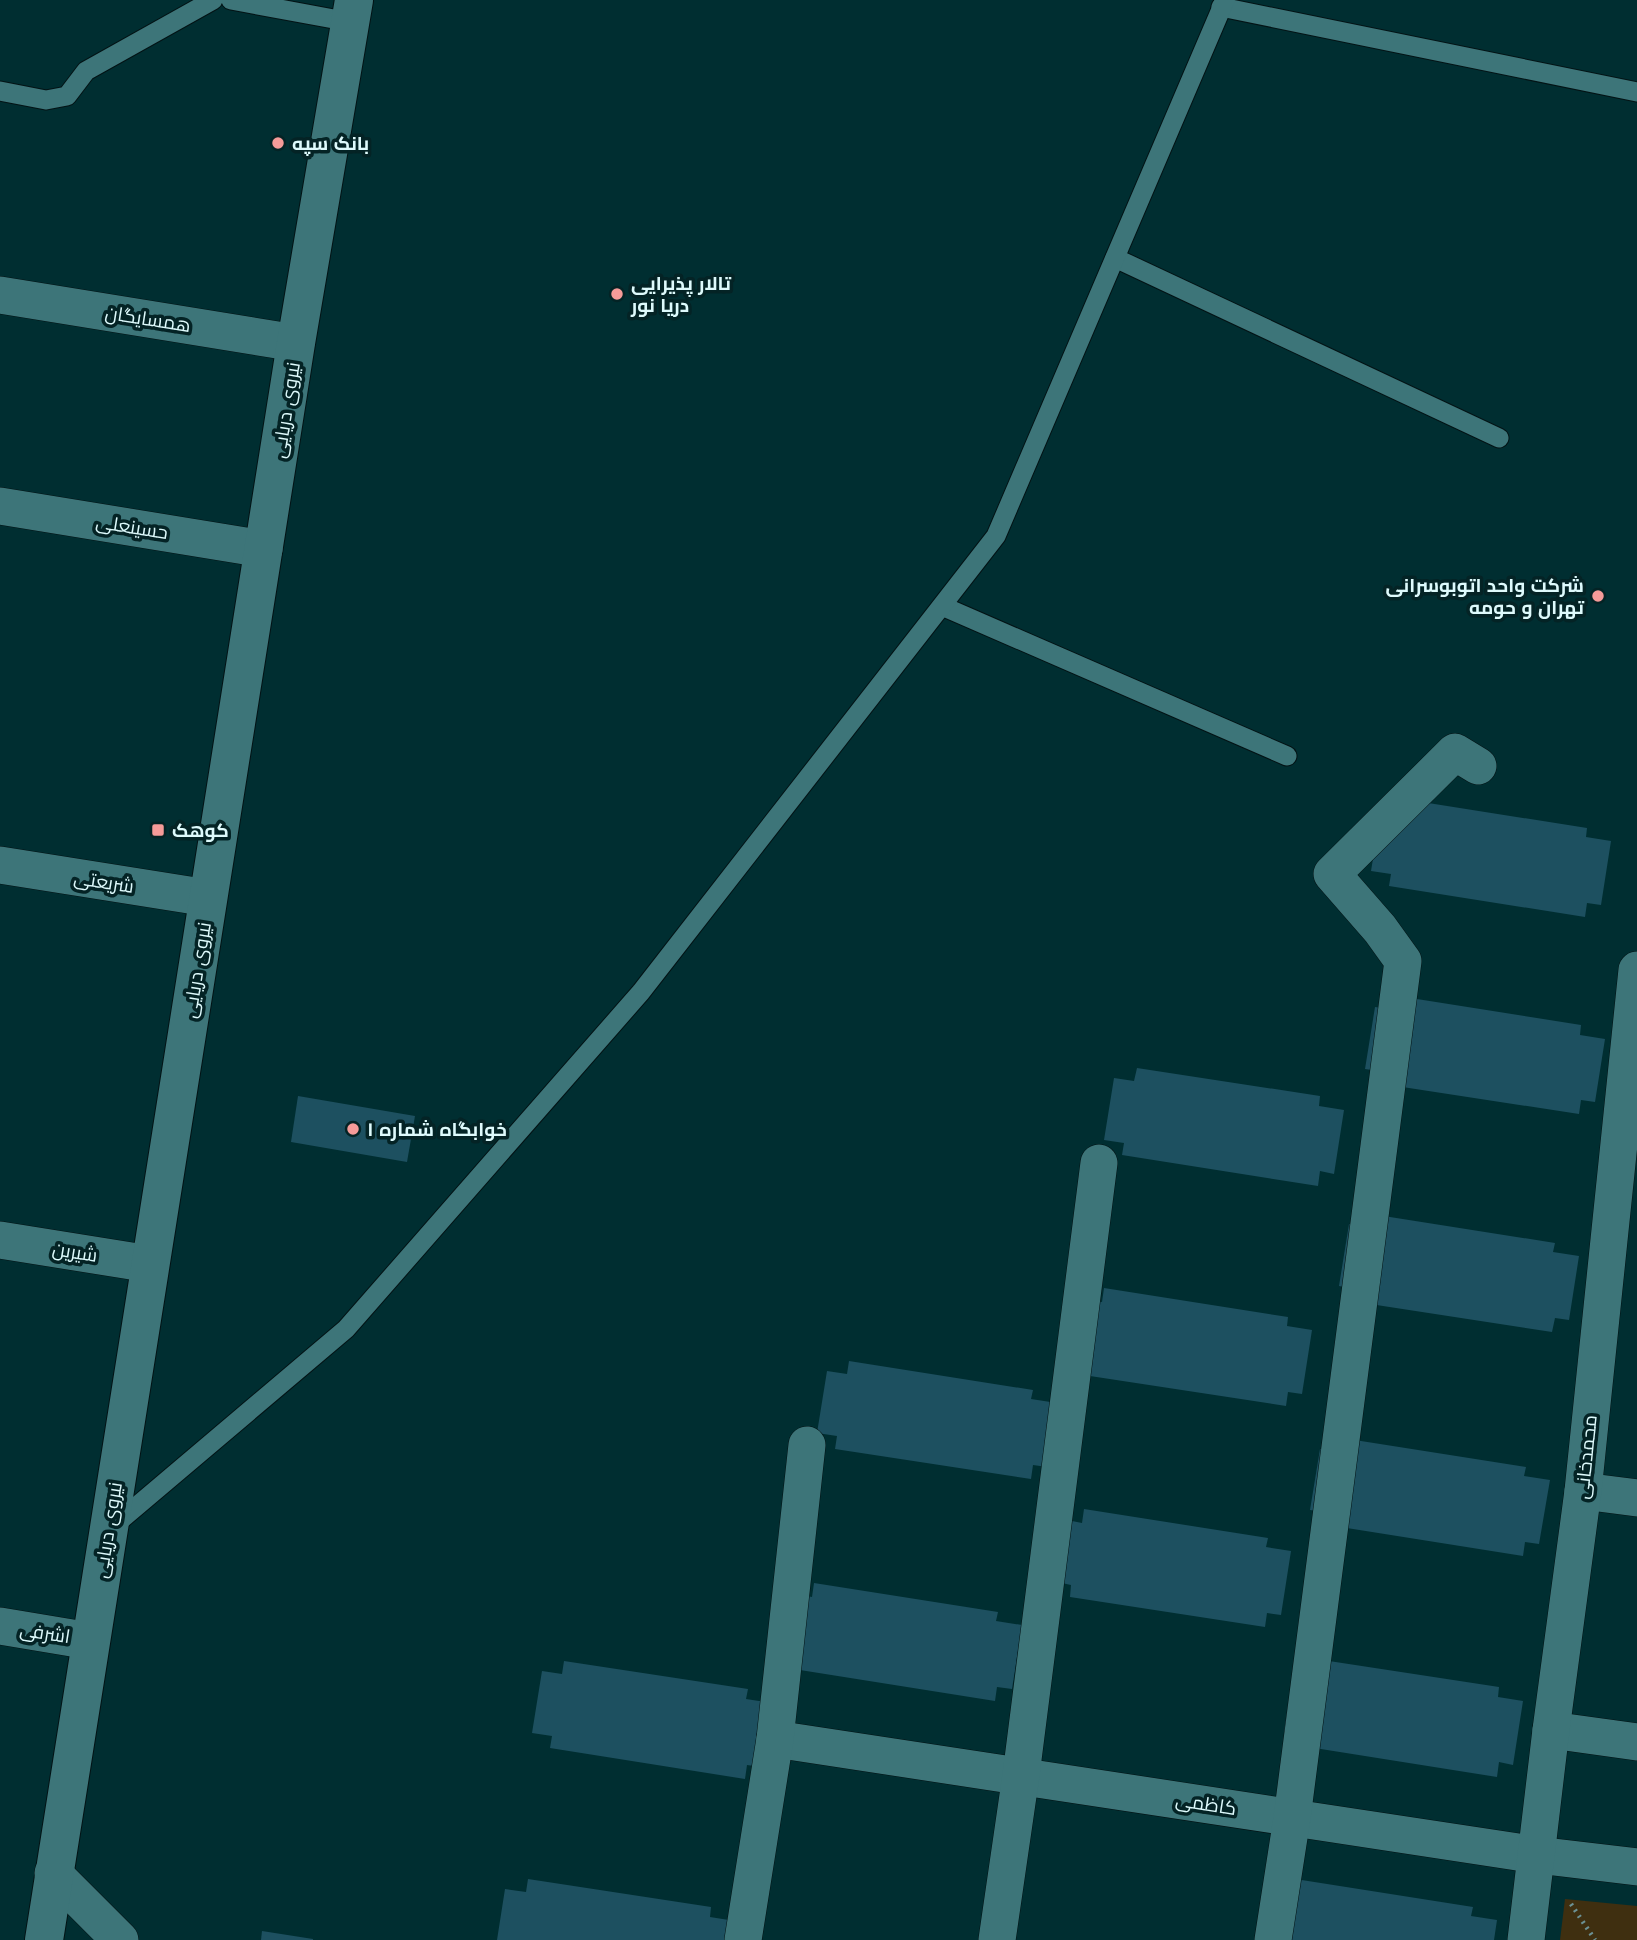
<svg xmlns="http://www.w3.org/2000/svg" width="1637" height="1940" font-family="'Work Sans',Cairo,sans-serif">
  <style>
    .green { fill: #3f2f10 }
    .building { fill: #1d5060 }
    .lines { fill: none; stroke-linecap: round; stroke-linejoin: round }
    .lane-casing { stroke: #031315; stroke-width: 21 }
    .street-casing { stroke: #031315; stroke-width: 38 }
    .secondary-casing { stroke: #031315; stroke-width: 40 }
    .path { stroke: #6c9194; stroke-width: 4.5; stroke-dasharray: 2 5; stroke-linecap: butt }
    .lane { stroke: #3d7579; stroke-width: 19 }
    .street { stroke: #3d7579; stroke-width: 37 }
    .secondary { stroke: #3d7579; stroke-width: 38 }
    .poi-dot { fill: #f59b99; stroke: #042325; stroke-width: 2.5 }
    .labels { text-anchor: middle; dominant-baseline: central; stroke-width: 7; stroke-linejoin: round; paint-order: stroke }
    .poi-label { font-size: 19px; font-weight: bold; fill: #defafc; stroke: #042325; text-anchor: start }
    .street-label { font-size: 19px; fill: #defafc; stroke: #042325 }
  </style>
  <rect width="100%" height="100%" fill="#002e31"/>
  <!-- green -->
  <path class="green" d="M1565 1899 1637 1906V1940H1560Z"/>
  <!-- building -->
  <g class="building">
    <path d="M1403 799 1587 828 1586 837 1611 841 1601 905 1587 903 1585 917 1389 886 1391 874 1371 871 1381 810Z"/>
    <path d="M1398 996 1581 1025 1580 1035 1605 1039 1595 1102 1581 1100 1579 1114 1383 1084 1385 1072 1365 1069 1375 1007 1395 1010Z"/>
    <path d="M1137 1068 1320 1096 1319 1106 1344 1110 1334 1174 1320 1171 1318 1186 1122 1155 1124 1143 1104 1140 1114 1078 1134 1081Z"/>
    <path d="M298 1096 415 1116 407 1162 291 1142Z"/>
    <path d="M1371 1214 1555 1243 1553 1252 1579 1256 1569 1320 1555 1318 1552 1332 1357 1302 1359 1290 1339 1286 1349 1224 1369 1228Z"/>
    <path d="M1104 1288 1288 1317 1287 1326 1312 1330 1302 1394 1288 1392 1286 1406 1090 1376 1092 1364 1072 1360 1082 1298 1102 1302Z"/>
    <path d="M849 1361 1033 1390 1031 1399 1057 1403 1047 1467 1033 1465 1031 1479 835 1449 837 1436 817 1433 827 1371 847 1374Z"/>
    <path d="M1342 1438 1526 1467 1524 1476 1550 1480 1539 1544 1525 1542 1523 1556 1328 1525 1330 1513 1310 1510 1320 1449 1340 1451Z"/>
    <path d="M1084 1509 1268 1538 1266 1547 1291 1551 1281 1615 1267 1613 1265 1627 1070 1597 1071 1585 1052 1581 1062 1519 1082 1523Z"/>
    <path d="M814 1583 998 1612 996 1621 1022 1625 1012 1689 997 1687 995 1701 800 1670 792 1593 812 1597Z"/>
    <path d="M1316 1659 1499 1687 1498 1697 1523 1701 1513 1765 1499 1762 1497 1777 1302 1746 1303 1734 1284 1731 1294 1669Z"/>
    <path d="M564 1661 748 1689 746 1699 772 1703 761 1767 747 1765 745 1779 550 1748 552 1736 532 1733 542 1671 562 1674Z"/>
    <path d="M1289 1878 1473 1907 1471 1916 1497 1920 1494 1940H1259Z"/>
    <path d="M528 1879 711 1907 710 1917 735 1921 732 1940H497L505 1889 526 1892Z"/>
    <path d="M262 1931 313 1939V1940H261Z"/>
  </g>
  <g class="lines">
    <!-- lane casing -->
    <g class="lane-casing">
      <g id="lane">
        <path d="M231 0 350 22"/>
        <path d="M1221 7 1637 92"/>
        <path d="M0 91 46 100 67 96 86 71 213 0"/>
        <path d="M1115 258 1499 438"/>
        <path d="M942 606 1287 756"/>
        <path d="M111 1528 346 1329 641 992 996 536 1225 0"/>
      </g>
    </g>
    <!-- street casing -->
    <g class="street-casing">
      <g id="street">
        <path d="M0 295 296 343"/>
        <path d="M0 506 264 549"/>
        <path d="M0 865 208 898"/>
        <path d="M0 1240 150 1264"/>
        <path d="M1583 1491 1637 1498"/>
        <path d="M0 1626 90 1641"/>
        <path d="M1551 1730 1637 1742"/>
        <path d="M775 1739 1537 1855 1637 1867"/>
        <path d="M53 1873 120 1940"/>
        <path d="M743 1940 775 1739 807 1445"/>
        <path d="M997 1940 1021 1775 1099 1163"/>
        <path d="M1273 1940 1292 1818 1403 961 1380 929 1332 874 1455 752 1478 766"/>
        <path d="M1526 1940 1551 1730 1583 1491 1637 970"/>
      </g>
    </g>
    <!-- secondary casing -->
    <g class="secondary-casing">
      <path id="secondary" d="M44 1940 296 343 354 0"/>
    </g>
    <!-- path -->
    <path class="path" d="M1571 1904 1595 1940"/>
    <!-- lane -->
    <use href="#lane" class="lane"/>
    <!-- street -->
    <use href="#street" class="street"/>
    <!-- secondary -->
    <use href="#secondary" class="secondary"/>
  </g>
  <!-- markers -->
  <g class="poi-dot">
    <circle cx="278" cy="143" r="7"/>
    <circle cx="617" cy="294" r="7"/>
    <circle cx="1598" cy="596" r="7"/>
    <rect x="151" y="823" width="14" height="14" rx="3.5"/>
    <circle cx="353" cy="1129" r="7"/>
  </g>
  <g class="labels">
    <!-- poi labels -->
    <g class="poi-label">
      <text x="292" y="143">بانک سپه</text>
      <text x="631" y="283">تالار پذیرایی<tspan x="631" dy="22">دریا نور</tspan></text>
      <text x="1584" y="585" text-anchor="end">شرکت واحد اتوبوسرانی<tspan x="1584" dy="22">تهران و حومه</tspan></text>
      <text x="172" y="830">کوهک</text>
      <text x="367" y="1129">خوابگاه شماره ۱</text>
    </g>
    <!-- street labels -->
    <g class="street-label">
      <text transform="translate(148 319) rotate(9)">همسایگان</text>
      <text transform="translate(286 410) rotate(-81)">نیروی دریایی</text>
      <text transform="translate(132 527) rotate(9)">حسینعلی</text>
      <text transform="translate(104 882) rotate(9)">شریعتی</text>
      <text transform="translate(197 970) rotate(-81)">نیروی دریایی</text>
      <text transform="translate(75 1252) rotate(9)">شیرین</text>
      <text transform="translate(1586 1457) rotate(-84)">محمدخانی</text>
      <text transform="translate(108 1530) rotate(-81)">نیروی دریایی</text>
      <text transform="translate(45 1633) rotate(9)">اشرفی</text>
      <text transform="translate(1206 1804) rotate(9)">کاظمی</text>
    </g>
  </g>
</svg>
